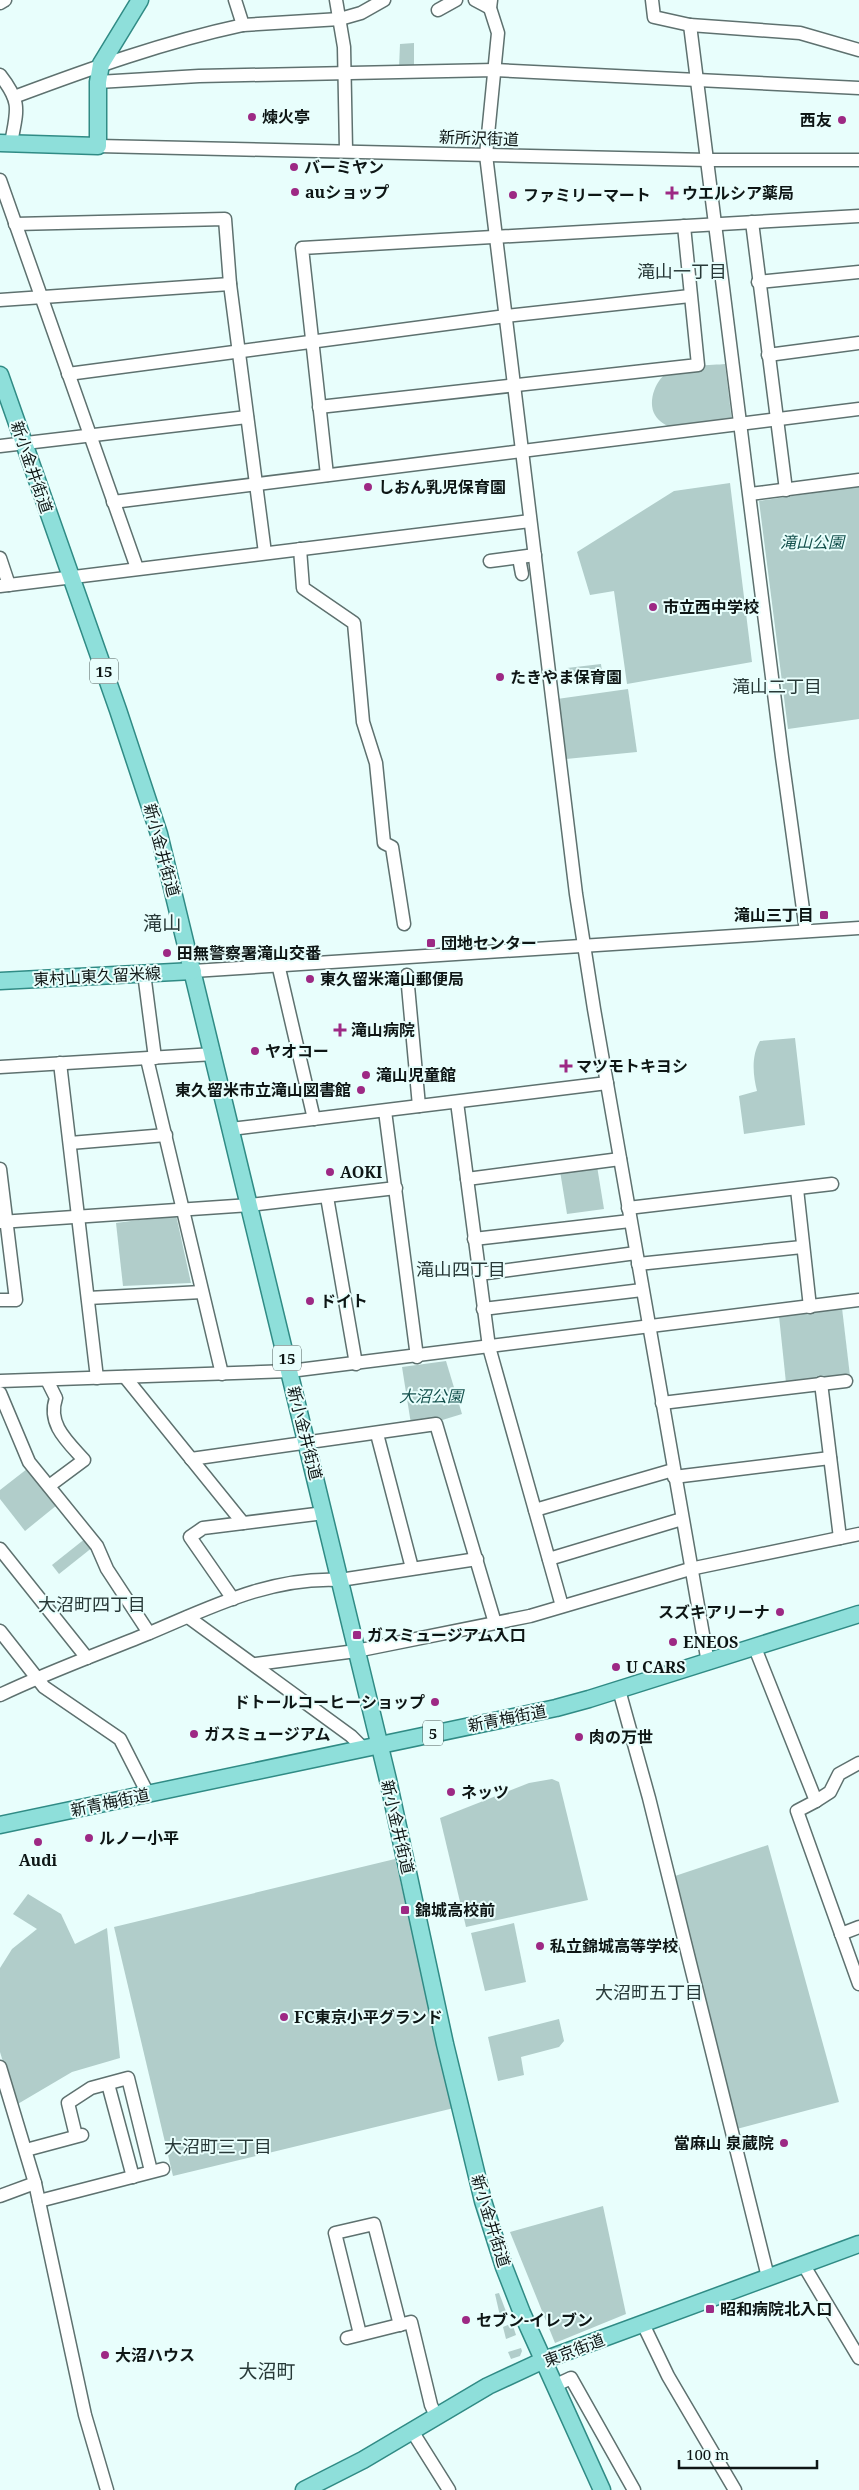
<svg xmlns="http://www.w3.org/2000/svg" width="859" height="2490" font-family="'Noto Serif','Noto Sans JP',serif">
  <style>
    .green { fill: #b1cdca }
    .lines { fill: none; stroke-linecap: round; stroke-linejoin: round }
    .minor-casing { stroke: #5e716f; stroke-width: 15 }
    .major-casing { stroke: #308b85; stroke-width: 19 }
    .minor { stroke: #fff; stroke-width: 12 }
    .major { stroke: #8edfda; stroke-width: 16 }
    .poi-dot { fill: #9d2984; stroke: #e8fefc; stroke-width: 2 }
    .labels { text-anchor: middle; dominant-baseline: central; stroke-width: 4; stroke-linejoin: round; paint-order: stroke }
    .shield { fill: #e8fefc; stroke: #4f5c5a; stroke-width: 1 }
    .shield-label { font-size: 15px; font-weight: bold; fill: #0e1615 }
    .poi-label { font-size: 16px; font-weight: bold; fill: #0e1615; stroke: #e8fefc; text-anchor: start }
    .street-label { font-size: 16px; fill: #0e1615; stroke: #e8fefc }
    .park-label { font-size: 16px; font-style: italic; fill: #13504c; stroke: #e8fefc }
    .neighbourhood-label { font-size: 18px; fill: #283938; stroke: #e8fefc }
    .quarter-label { font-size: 19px; fill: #283938; stroke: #e8fefc }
  </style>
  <rect width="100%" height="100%" fill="#e8fefc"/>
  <!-- green -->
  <g class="green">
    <path d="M414 43V68H399L400 44Z"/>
    <path d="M725 364 732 422 674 429C667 426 659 422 655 415 647 401 656 378 670 371 679 366 714 365 725 364Z"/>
    <path d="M730 483 752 662 627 684 614 591 590 595 577 552 674 491Z"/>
    <path d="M859 485V719L788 729 759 501 846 488V486Z"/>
    <path d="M601 664 603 679 569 683 567 668Z"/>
    <path d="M628 689 637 752 566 759 557 699Z"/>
    <path d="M795 1038 805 1125 744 1134 739 1096 757 1091C753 1075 751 1056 760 1041Z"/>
    <path d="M597 1166 604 1209 567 1214 560 1171Z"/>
    <path d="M176 1215 191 1283 123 1286 116 1223Z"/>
    <path d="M842 1308 850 1376 786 1383 779 1316Z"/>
    <path d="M446 1361 462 1414 439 1421 411 1424 402 1367Z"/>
    <path d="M27 1469 57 1505 25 1531 0 1499V1490Z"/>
    <path d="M86 1538 93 1547 59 1574 52 1565Z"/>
    <path d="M552 1779 559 1782 588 1900 466 1927 440 1818 529 1783Z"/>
    <path d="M768 1845 839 2102 733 2130 669 1878Z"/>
    <path d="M395 1859 454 2108 173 2176 114 1927Z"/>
    <path d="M28 1894 61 1914 75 1944 107 1928 120 2058 72 2072 16 2105 0 2052V1968L12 1949 37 1929 13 1914Z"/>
    <path d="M514 1923 526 1982 485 1991 471 1933Z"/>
    <path d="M559 2019 564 2041 559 2047 521 2057 524 2075 498 2081 488 2037Z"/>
    <path d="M603 2206 626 2314 555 2343 510 2232Z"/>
    <path d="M499 2293 507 2314 500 2316 495 2294Z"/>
    <path d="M512 2323 516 2335 506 2339 503 2327Z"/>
    <path d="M521 2348 522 2351 520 2356 511 2359 508 2352Z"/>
  </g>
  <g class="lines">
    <!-- minor casing -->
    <g class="minor-casing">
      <g id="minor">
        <path d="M235 0 243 25 340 19 361 13 384 0"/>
        <path d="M336 0 344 47 346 150"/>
        <path d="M475 0 490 8"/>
        <path d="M491 0 490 8 498 33 486 155 576 894 594 1009 708 1663"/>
        <path d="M652 0 654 17 690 25 800 33 859 50"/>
        <path d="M0 3 5 0"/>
        <path d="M438 10 456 0"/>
        <path d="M690 25 782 757 806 931"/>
        <path d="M0 75C22 103 17 110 11 143"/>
        <path d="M98 82 199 76 495 70 859 88"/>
        <path d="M14 97C89 69 164 42 243 25"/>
        <path d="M98 146 708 160H859"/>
        <path d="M0 180 137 568"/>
        <path d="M752 222 786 490"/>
        <path d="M15 224 225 219 230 284 265 553"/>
        <path d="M758 282 859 272"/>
        <path d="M0 300 230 284"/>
        <path d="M768 355 859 343"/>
        <path d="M68 374 506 316 690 296"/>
        <path d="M319 407 698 365 684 226"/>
        <path d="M0 446 247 417"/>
        <path d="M327 475 302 248 859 216"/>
        <path d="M750 494 859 480"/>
        <path d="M113 502 859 409"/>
        <path d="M300 549 303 588 354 623 363 722 376 763 384 843 392 847 404 924"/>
        <path d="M0 558 9 585"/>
        <path d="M519 558 522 574"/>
        <path d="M490 561 535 555"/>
        <path d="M0 586 530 521"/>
        <path d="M278 964 314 1119"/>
        <path d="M193 971 859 928"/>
        <path d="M144 973 155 1058"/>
        <path d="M407 975 419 1106"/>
        <path d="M147 1059 222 1374"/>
        <path d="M60 1063 97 1378"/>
        <path d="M0 1067 214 1054"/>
        <path d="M457 1102 489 1347 562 1606"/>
        <path d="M385 1111 417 1357"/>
        <path d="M231 1129 607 1083"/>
        <path d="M70 1143 166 1135"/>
        <path d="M0 1169 16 1300H0"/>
        <path d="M467 1179 620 1159"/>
        <path d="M797 1189 810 1307"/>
        <path d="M327 1197 356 1364"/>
        <path d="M628 1208 832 1184"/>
        <path d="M0 1222 250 1205 396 1188"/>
        <path d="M474 1239 630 1221"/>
        <path d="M638 1264 802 1247"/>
        <path d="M479 1274 636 1253"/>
        <path d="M88 1298 202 1292"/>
        <path d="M483 1309 642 1290"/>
        <path d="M125 1377 243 1523"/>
        <path d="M47 1380 56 1398C47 1424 67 1441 84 1460L49 1486"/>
        <path d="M0 1381 290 1371 859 1300"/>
        <path d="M821 1383 840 1538"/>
        <path d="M0 1393 29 1462 97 1546 107 1569 149 1633"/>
        <path d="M662 1403 846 1381"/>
        <path d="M377 1434 412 1568"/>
        <path d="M191 1459 436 1424 495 1623"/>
        <path d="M674 1477 830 1458"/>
        <path d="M535 1510 673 1470"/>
        <path d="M0 1549 87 1658"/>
        <path d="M549 1559 682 1519"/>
        <path d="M233 1599 190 1537 203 1528 324 1513"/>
        <path d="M188 1617 351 1736 363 1748"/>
        <path d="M0 1631 44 1687 120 1739 148 1794"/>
        <path d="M755 1648 816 1801 797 1811 859 1984"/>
        <path d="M256 1664 356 1651 530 1616 690 1569 859 1534"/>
        <path d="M619 1690 649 1798 768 2277"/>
        <path d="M0 1695C48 1672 98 1654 147 1634 209 1608 271 1576 340 1580L477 1559"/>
        <path d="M816 1801 830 1792 839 1774 859 1763"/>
        <path d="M841 1934 859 1927"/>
        <path d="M0 2067 35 2183 85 2415 107 2490"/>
        <path d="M108 2084 133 2177"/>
        <path d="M76 2136 68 2103 91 2088 128 2078 151 2171"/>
        <path d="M26 2150 82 2135"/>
        <path d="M0 2196 35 2183"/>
        <path d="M39 2201 163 2169"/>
        <path d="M803 2264 859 2358"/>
        <path d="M643 2324 668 2376 735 2490"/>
        <path d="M360 2334 335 2233 374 2224 400 2325"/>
        <path d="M347 2338 411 2322 431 2405 436 2416"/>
        <path d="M556 2385 571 2378 634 2490"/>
        <path d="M412 2431 449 2490"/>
      </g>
    </g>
    <!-- major casing -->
    <g class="major-casing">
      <g id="major">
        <path d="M0 143 98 146V82L101 64 140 0"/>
        <path d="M0 375 118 710 159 834 388 1780 445 2044 483 2201 504 2267 522 2313 602 2490"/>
        <path d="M0 981 193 971"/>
        <path d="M0 1825 556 1708 589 1699 859 1614"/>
        <path d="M304 2490 363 2460 488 2386 544 2360 859 2244"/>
      </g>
    </g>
    <!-- minor -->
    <use href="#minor" class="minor"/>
    <!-- major -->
    <use href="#major" class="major"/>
  </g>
  <!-- markers -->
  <g class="poi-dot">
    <circle cx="252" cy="117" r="5"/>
    <circle cx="842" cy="120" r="5"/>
    <circle cx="294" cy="167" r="5"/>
    <circle cx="295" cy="192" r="5"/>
    <path d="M669.5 185.5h5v5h5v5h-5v5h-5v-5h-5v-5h5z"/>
    <circle cx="513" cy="195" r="5"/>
    <circle cx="368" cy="487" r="5"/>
    <circle cx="653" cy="607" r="5"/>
    <circle cx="500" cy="677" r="5"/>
    <rect x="819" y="910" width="10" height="10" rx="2.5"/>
    <rect x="426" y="938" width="10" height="10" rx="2.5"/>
    <circle cx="167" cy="953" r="5"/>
    <circle cx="310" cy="979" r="5"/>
    <path d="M337.5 1022.5h5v5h5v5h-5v5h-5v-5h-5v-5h5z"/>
    <circle cx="255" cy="1051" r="5"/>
    <path d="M563.5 1058.5h5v5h5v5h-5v5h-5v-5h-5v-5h5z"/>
    <circle cx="366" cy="1075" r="5"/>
    <circle cx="361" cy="1090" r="5"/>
    <circle cx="330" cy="1172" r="5"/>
    <circle cx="310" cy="1301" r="5"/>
    <circle cx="780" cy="1612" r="5"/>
    <rect x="352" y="1630" width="10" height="10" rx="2.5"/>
    <circle cx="673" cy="1642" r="5"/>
    <circle cx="616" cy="1667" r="5"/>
    <circle cx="435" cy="1702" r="5"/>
    <circle cx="194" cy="1734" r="5"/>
    <circle cx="579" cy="1737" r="5"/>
    <circle cx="451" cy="1792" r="5"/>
    <circle cx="89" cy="1838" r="5"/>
    <circle cx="38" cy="1842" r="5"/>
    <rect x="400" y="1905" width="10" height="10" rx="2.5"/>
    <circle cx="540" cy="1946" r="5"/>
    <circle cx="284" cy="2017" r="5"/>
    <circle cx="784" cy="2143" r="5"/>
    <rect x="705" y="2304" width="10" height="10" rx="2.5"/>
    <circle cx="466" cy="2320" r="5"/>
    <circle cx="105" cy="2355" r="5"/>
  </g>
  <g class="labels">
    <!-- shield labels -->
    <g class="shield">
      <rect x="90" y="658.5" width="28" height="25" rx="4"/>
      <rect x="273" y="1345.5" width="28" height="25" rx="4"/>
      <rect x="423" y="1720.5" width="20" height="25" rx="4"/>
    </g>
    <g class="shield-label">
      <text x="104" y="671">15</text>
      <text x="287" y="1358">15</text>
      <text x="433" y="1733">5</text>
    </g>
    <!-- poi labels -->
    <g class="poi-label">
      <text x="262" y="117">煉火亭</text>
      <text x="832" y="120" text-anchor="end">西友</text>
      <text x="304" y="167">バーミヤン</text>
      <text x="305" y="192">auショップ</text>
      <text x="682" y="193">ウエルシア薬局</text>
      <text x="523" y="195">ファミリーマート</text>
      <text x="378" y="487">しおん乳児保育園</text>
      <text x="663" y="607">市立西中学校</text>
      <text x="510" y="677">たきやま保育園</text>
      <text x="814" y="915" text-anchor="end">滝山三丁目</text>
      <text x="441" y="943">団地センター</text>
      <text x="177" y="953">田無警察署滝山交番</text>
      <text x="320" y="979">東久留米滝山郵便局</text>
      <text x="351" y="1030">滝山病院</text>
      <text x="265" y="1051">ヤオコー</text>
      <text x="576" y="1066">マツモトキヨシ</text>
      <text x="376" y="1075">滝山児童館</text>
      <text x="351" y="1090" text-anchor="end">東久留米市立滝山図書館</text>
      <text x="340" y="1172">AOKI</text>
      <text x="320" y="1301">ドイト</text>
      <text x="770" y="1612" text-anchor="end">スズキアリーナ</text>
      <text x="367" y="1635">ガスミュージアム入口</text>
      <text x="683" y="1642">ENEOS</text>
      <text x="626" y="1667">U CARS</text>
      <text x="425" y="1702" text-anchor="end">ドトールコーヒーショップ</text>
      <text x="204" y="1734">ガスミュージアム</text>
      <text x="589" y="1737">肉の万世</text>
      <text x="461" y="1792">ネッツ</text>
      <text x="99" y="1838">ルノー小平</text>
      <text x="38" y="1860" text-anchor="middle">Audi</text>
      <text x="415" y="1910">錦城高校前</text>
      <text x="550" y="1946">私立錦城高等学校</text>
      <text x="294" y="2017">FC東京小平グランド</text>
      <text x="774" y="2143" text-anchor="end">當麻山 泉蔵院</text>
      <text x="720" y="2309">昭和病院北入口</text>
      <text x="476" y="2320">セブン-イレブン</text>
      <text x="115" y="2355">大沼ハウス</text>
    </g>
    <!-- street labels -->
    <g class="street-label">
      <text transform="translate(479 138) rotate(2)">新所沢街道</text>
      <text transform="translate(32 467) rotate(71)">新小金井街道</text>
      <text transform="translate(162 850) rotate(75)">新小金井街道</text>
      <text transform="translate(97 976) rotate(-3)">東村山東久留米線</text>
      <text transform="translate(305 1433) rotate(76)">新小金井街道</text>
      <text transform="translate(507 1718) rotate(-11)">新青梅街道</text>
      <text transform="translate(110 1802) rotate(-12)">新青梅街道</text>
      <text transform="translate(398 1827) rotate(77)">新小金井街道</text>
      <text transform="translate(491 2221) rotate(73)">新小金井街道</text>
      <text transform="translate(574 2350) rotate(-21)">東京街道</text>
    </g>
    <!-- park labels -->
    <g class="park-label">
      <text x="812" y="542">滝山公園</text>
      <text x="431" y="1396">大沼公園</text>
    </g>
    <!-- neighbourhood labels -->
    <g class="neighbourhood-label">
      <text x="682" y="271">滝山一丁目</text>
      <text x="777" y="686">滝山二丁目</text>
      <text x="461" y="1269">滝山四丁目</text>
      <text x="92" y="1604">大沼町四丁目</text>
      <text x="649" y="1992">大沼町五丁目</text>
      <text x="218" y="2146">大沼町三丁目</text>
    </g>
    <!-- quarter labels -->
    <g class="quarter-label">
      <text x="162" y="923">滝山</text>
      <text x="267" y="2371">大沼町</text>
    </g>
  </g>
  <!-- scale -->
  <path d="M679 2460v8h138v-8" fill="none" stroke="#0e1615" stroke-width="2.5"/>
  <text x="686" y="2460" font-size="15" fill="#0e1615" stroke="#e8fefc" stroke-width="4" paint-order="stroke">100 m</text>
</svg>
